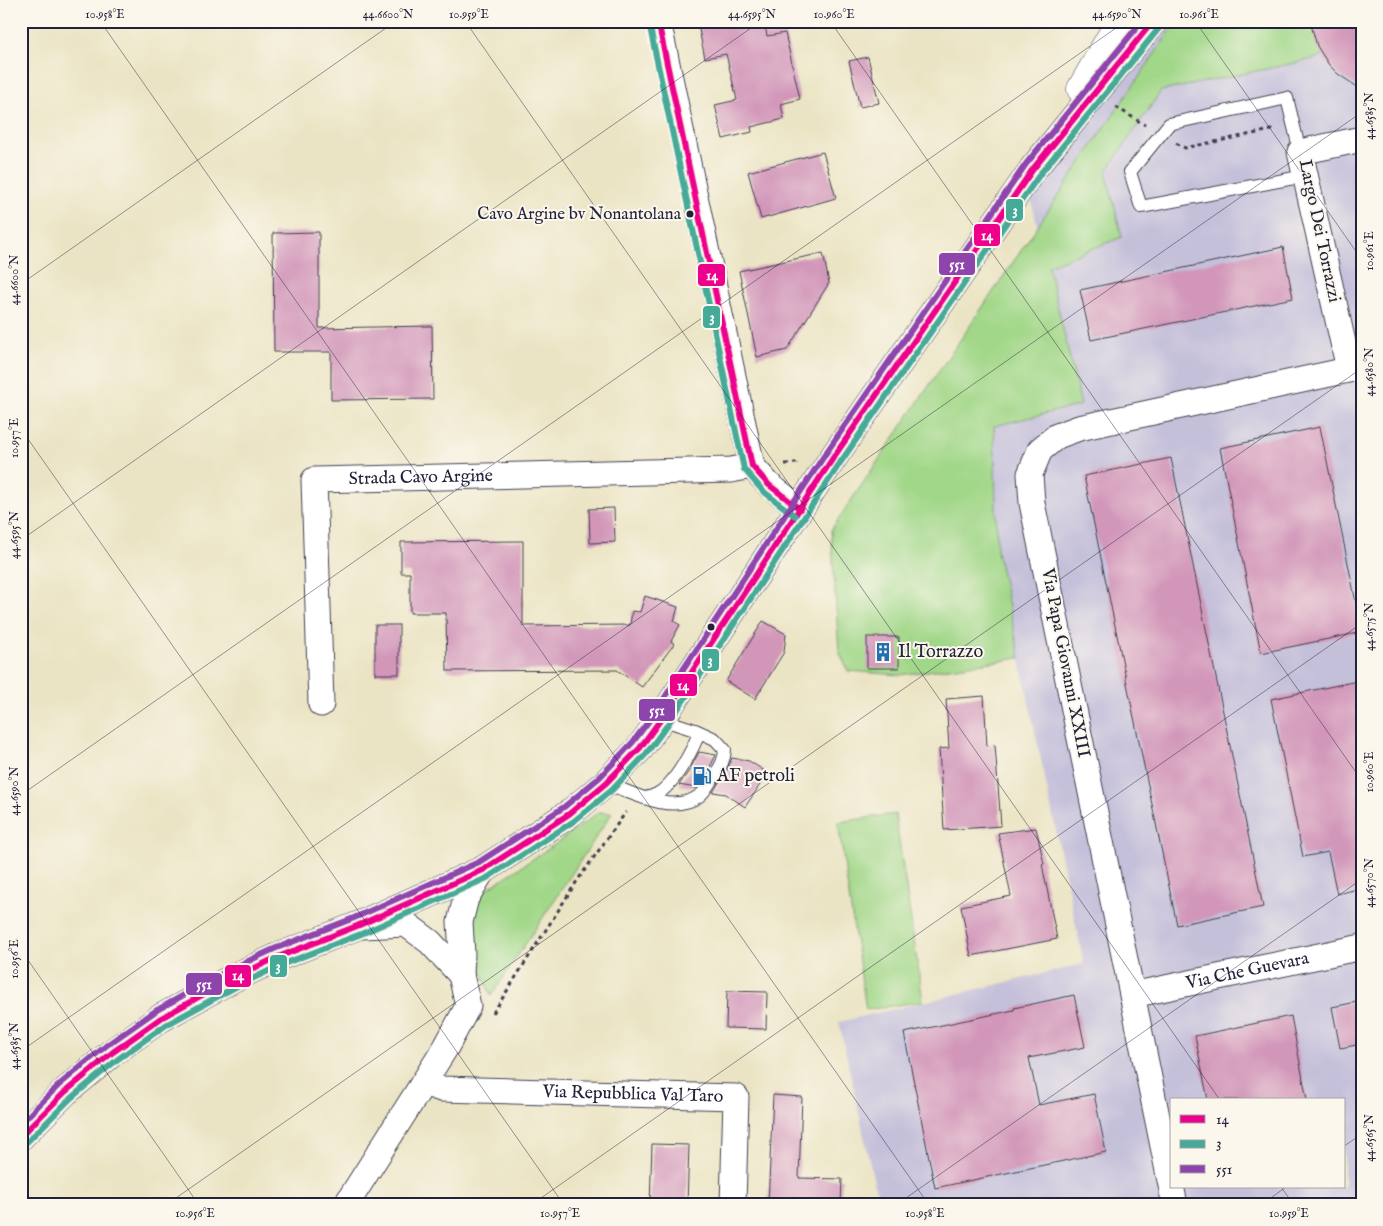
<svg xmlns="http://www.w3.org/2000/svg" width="1383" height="1226" font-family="'IM FELL English',serif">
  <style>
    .industrial { fill: #c5c0da; fill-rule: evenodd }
    .green { fill: #a1d788; stroke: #627c62 }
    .building { fill: #d296b9 }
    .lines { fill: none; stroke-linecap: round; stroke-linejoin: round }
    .service-casing { stroke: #403f50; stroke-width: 14 }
    .minor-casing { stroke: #403f50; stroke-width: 27 }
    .secondary-casing { stroke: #403f50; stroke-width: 29 }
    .path { stroke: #403f50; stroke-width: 3; stroke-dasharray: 4 4; stroke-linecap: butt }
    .service { stroke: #fff; stroke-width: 12 }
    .minor { stroke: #fff; stroke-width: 25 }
    .secondary { stroke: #fff; stroke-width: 28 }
    .bus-1-casing { stroke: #fbf7ec; stroke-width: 10 }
    .bus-2-casing { stroke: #fbf7ec; stroke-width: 10 }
    .bus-3-casing { stroke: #fbf7ec; stroke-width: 10 }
    .bus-1 { stroke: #ec008c; stroke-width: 6 }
    .bus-2 { stroke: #46aa98; stroke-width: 6 }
    .bus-3 { stroke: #8e44ad; stroke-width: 6 }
    .ticks { fill: none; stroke: #22223b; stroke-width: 1; stroke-opacity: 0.45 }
    .bus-dot { fill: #22223b; stroke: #fbf7ec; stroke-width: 2 }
    .labels { text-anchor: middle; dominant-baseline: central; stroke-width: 4; stroke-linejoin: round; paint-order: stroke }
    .bus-label { font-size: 17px; fill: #22223b; stroke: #fbf7ec; text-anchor: end }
    .street-label { font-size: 18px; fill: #22223b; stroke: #fbf7ec }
    .poi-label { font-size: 18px; fill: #22223b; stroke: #fbf7ec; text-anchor: start }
    .line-badge { stroke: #fbf7ec; stroke-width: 2 }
    .badge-label { font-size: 14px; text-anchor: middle; font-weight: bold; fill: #fff }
    .neatline { fill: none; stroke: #22223b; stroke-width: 2 }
    .ticks-label { font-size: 12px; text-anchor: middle; fill: #22223b }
  </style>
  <rect width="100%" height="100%" fill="#fbf7ec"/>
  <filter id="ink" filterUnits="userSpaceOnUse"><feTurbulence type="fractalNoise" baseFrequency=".02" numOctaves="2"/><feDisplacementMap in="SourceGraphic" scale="10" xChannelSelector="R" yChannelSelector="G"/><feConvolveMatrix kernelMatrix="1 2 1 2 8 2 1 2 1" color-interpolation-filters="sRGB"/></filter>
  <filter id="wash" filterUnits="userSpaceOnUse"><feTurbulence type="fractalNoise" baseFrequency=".0096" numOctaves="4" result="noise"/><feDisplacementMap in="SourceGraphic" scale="20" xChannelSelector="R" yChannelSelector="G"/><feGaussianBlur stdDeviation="1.12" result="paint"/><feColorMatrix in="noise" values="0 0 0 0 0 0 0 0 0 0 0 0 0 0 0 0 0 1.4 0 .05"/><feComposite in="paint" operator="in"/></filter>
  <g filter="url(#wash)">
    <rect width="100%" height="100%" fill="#ebe4c4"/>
    <!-- industrial -->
    <path class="industrial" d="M1136 21H1362V1205H879L839 1022 1084 964 997 551 994 426 1080 405 1025 174ZM1172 1100H1344V1187H1172Z"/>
    <!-- green -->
    <g class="green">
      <path d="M1177 21H1313L1323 56 1309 60 1161 91 1106 172 1122 237 1048 266 1081 405 994 426 997 551 1020 658 900 675 848 671 839 651 831 530Z"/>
      <path d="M599 812 612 813 491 996 477 960 470 931 474 909 484 891 557 843Z"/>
      <path d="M895 814 923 1001 866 1010 838 822Z"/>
    </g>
    <g id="blocks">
      <!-- building -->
      <g class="building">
        <path d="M713 21H764L767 36 785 33 800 99 781 104 784 119 751 127 752 132 723 139 715 105 737 100 726 54 705 58 698 25Z"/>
        <path d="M1310 21H1362V90L1338 74 1329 65 1317 46Z"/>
        <path d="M868 57 879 103 860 107 849 61Z"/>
        <path d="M823 152 836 198 761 219 748 172Z"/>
        <path d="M319 232V328L432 326 433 399 331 400V352H274L273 233Z"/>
        <path d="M1283 247 1293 298 1091 340 1080 290Z"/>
        <path d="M823 253 829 283 787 350 757 357 739 271Z"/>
        <path d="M1320 427 1362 632 1261 653 1220 448Z"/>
        <path d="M1171 458 1263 907 1177 925 1084 476Z"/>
        <path d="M614 508 615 542 590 543 589 509Z"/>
        <path d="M523 541V626L630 625 632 611 640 612 645 596 678 607 674 621 680 625 671 641 674 644 642 687 617 670 447 671 446 613H410V573H401V542Z"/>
        <path d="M763 621 786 634 784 652 755 699 726 681Z"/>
        <rect x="375" y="625" width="24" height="49"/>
        <rect x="867" y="637" width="32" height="31"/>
        <path d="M1362 680V888L1337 894 1328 852 1303 857 1271 699Z"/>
        <path d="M984 696 987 746 995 745 1001 826 944 830 939 749 949 748 946 699Z"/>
        <path d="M699 752 716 755 711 765 696 788 679 785 689 771Z"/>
        <path d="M732 758 749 761 768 773 745 807 726 794 713 792 727 770Z"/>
        <path d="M1036 828 1044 864H1042L1057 939 971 956 961 906 1011 896 998 833Z"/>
        <path d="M727 991 767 992 766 1029 726 1028Z"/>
        <path d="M1074 995 1085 1047 1029 1058 1039 1105 1094 1094 1106 1152 935 1188 904 1033 1014 1010V1008Z"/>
        <path d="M1362 1001V1044L1340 1048 1332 1007Z"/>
        <path d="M1291 1016 1307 1100H1208L1195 1036Z"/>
        <path d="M773 1095 802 1097 799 1178 842 1179 841 1205H768Z"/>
        <path d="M652 1144 689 1145 687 1205H650Z"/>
      </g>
    </g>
  </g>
  <g filter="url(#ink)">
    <use href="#blocks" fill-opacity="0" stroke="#403f50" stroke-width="1"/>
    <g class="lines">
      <!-- service casing -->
      <g class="service-casing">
        <g id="service">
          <path d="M1300 152 1287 98 1169 124 1130 172 1141 207 1305 176"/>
          <path d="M606 783C632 793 672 815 699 796 704 793 707 786 711 781 718 769 724 764 725 750L715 739 695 730 661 719"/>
          <path d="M645 798C649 797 653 796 657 794 674 785 693 750 699 732"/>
        </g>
      </g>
      <!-- minor casing -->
      <g class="minor-casing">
        <g id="minor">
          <path d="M658 21 752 466 769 485 800 509"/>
          <path d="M1349 369 1300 152 1362 139"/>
          <path id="s1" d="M321 704 314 480 731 470 752 466"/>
          <path d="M362 926 406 924 430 942 461 975 462 954 460 922 466 898 483 870"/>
          <path id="s2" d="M1132 995 1362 947"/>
          <path id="s3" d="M423 1083 441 1089 736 1097 733 1205"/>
          <path d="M346 1205 446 1047 468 1006 461 975"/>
          <path d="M1175 1205 1032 503 1030 474 1040 450 1057 436 1079 428 1362 367"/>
        </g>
      </g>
      <!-- secondary casing -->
      <g class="secondary-casing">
        <g id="secondary">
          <path d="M1081 89 1120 21"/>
          <path d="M21 1136 65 1092 113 1052 161 1018 233 978 278 957 357 926 483 870 569 814 606 783 640 748 661 719 833 458 1033 169 1153 21"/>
        </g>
      </g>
      <!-- path -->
      <g class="path">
        <path d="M1116 107 1145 125"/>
        <path d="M1176 143 1185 148 1276 129"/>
        <path d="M785 464 796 463 798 461"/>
        <path d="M493 1013 577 881 626 812"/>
      </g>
      <!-- service -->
      <use href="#service" class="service"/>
      <!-- minor -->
      <use href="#minor" class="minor"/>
      <!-- secondary -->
      <use href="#secondary" class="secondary"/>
      <!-- bus-1 casing -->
      <g class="bus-1-casing">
        <g id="bus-1">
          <path d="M658 21 752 466 769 485 800 509"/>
          <path d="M21 1136 65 1092 113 1052 161 1018 233 978 278 957 357 926 483 870 569 814 606 783 640 748 661 719 833 458 1033 169 1153 21"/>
        </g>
      </g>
      <!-- bus-2 casing -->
      <g class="bus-2-casing">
        <g id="bus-2">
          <path d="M649 23 744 469 763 491 795 516"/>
          <path d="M27 1142 71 1098 118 1059 166 1025 237 986 281 965 361 934 487 878 574 821 612 790 646 754 668 724 840 463 1040 174 1160 27"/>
        </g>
      </g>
      <!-- bus-3 casing -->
      <g class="bus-3-casing">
        <path id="bus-3" d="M21 1123 59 1085 107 1045 157 1010 229 970 274 949 354 918 479 862 564 807 600 777 633 742 654 714 826 453 1026 164 1142 21"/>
      </g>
      <!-- bus-1 -->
      <use href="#bus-1" class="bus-1"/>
      <!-- bus-2 -->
      <use href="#bus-2" class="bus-2"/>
      <!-- bus-3 -->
      <use href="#bus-3" class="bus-3"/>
    </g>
  </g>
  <!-- ticks -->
  <path class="ticks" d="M100 21 929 1205M465 21 1220 1100M830 21 1362 781M1195 21 1362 260M21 28 32 21M21 284 396 21M21 429 564 1205M21 540 761 21M21 795 1126 21M21 950 199 1205M21 1051 1362 112M1344 1146 1362 1134M1281 1187 1294 1205M166 1205 1362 368M531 1205 1362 623M896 1205 1362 879M1261 1205 1286 1187"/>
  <!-- icons -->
  <defs>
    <g id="building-bare" transform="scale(1.5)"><path d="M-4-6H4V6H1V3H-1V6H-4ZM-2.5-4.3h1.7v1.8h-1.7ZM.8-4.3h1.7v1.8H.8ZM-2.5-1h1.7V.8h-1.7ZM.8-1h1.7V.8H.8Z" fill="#1f6fb2" stroke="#fbf7ec" stroke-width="2.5" paint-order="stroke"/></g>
    <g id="fuel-bare" transform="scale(1.5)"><path d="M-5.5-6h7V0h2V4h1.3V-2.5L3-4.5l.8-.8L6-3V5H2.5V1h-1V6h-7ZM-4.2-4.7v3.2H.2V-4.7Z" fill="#1f6fb2" stroke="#fbf7ec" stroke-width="2.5" paint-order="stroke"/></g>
  </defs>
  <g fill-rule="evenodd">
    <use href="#building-bare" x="883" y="652"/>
    <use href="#fuel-bare" x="702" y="776"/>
  </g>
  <!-- markers -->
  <g class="bus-dot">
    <circle cx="690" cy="214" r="4.5"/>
    <circle cx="711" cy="627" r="4.5"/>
  </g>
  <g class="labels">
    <!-- bus labels -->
    <g class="bus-label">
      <text x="681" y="214">Cavo Argine bv Nonantolana</text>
    </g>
    <!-- street labels -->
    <g class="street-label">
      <text transform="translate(1319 231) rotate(78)">Largo Dei Torrazzi</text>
      <text stroke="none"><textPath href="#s1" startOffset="331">Strada Cavo Argine</textPath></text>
      <text transform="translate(1065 663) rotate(79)">Via Papa Giovanni XXIII</text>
      <text stroke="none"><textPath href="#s2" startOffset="118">Via Che Guevara</textPath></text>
      <text stroke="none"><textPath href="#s3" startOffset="211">Via Repubblica Val Taro</textPath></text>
    </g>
    <!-- poi labels -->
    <g class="poi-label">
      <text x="898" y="652">Il Torrazzo</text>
      <text x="717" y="776">AF petroli</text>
    </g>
  </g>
  <g class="line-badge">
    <rect x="1005" y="198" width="19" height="24" rx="5" fill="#46aa98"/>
    <rect x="973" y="223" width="28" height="24" rx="5" fill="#ec008c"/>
    <rect x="938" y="252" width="38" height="24" rx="5" fill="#8e44ad"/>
    <rect x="697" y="263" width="29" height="24" rx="5" fill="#ec008c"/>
    <rect x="702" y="305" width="19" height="24" rx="5" fill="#46aa98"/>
    <rect x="701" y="648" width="19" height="24" rx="5" fill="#46aa98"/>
    <rect x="669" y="673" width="29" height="24" rx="5" fill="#ec008c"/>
    <rect x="638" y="698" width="38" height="24" rx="5" fill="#8e44ad"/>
    <rect x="269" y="954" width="19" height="24" rx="5" fill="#46aa98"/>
    <rect x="224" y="964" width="28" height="24" rx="5" fill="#ec008c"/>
    <rect x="185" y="972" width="38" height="24" rx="5" fill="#8e44ad"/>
  </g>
  <g class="badge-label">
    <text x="1015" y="215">3</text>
    <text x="987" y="240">14</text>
    <text x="957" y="269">551</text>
    <text x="712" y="280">14</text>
    <text x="712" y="322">3</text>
    <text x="710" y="665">3</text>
    <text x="683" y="690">14</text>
    <text x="657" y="715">551</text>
    <text x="278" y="971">3</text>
    <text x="238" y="980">14</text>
    <text x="204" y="989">551</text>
  </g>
  <!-- margin -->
  <rect width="1383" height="1226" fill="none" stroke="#fbf7ec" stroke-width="55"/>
  <!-- legend -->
  <rect x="1170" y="1098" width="175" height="90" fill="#fbf7ec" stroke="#a4a2a5"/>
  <rect x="1180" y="1115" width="25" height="8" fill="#ec008c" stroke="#a4a2a5"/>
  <text x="1216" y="1124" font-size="15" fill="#22223b">14</text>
  <rect x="1180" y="1140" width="25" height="8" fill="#46aa98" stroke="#a4a2a5"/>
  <text x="1216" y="1148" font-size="15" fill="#22223b">3</text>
  <rect x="1180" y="1165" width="25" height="8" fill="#8e44ad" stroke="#a4a2a5"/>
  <text x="1216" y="1174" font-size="15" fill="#22223b">551</text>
  <rect x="28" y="28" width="1328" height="1170" class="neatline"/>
  <g class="ticks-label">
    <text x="105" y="18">10.958°E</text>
    <text x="388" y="18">44.6600°N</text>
    <text x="469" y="18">10.959°E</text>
    <text x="752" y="18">44.6595°N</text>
    <text x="834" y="18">10.960°E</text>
    <text x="1117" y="18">44.6590°N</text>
    <text x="1199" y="18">10.961°E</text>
    <text transform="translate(1369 116) rotate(-90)" y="4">44.6585°N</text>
    <text transform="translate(1369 251) rotate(-90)" y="4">10.961°E</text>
    <text transform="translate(14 280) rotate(-90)" y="4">44.6600°N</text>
    <text transform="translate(1369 372) rotate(-90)" y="4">44.6580°N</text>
    <text transform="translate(14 438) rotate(-90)" y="4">10.957°E</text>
    <text transform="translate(14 535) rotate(-90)" y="4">44.6595°N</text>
    <text transform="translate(1369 627) rotate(-90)" y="4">44.6575°N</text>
    <text transform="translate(1369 772) rotate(-90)" y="4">10.960°E</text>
    <text transform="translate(14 791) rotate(-90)" y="4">44.6590°N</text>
    <text transform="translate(1369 883) rotate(-90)" y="4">44.6570°N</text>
    <text transform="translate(14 959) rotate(-90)" y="4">10.956°E</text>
    <text transform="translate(14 1046) rotate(-90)" y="4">44.6585°N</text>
    <text transform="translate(1369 1138) rotate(-90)" y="4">44.6565°N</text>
    <text x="195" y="1217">10.956°E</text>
    <text x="560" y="1217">10.957°E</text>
    <text x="925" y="1217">10.958°E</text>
    <text x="1289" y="1217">10.959°E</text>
  </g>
</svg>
